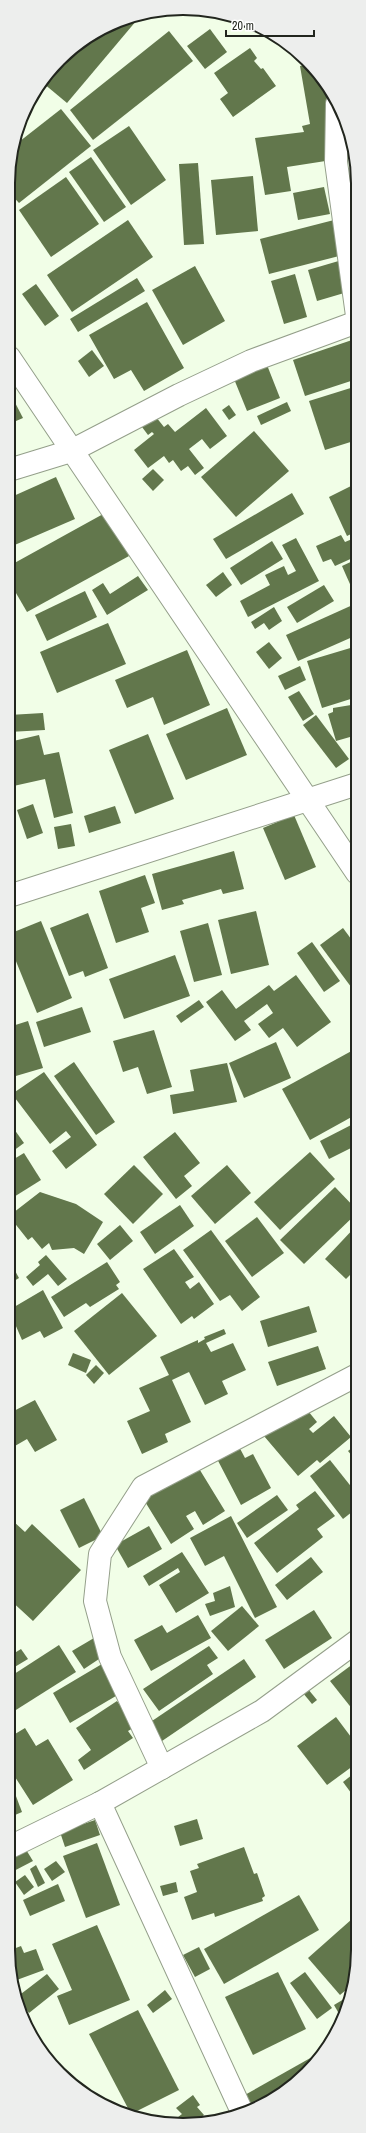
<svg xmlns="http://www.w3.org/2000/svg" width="366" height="2133" font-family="'Archivo Narrow',sans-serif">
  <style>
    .building { fill: #62774c }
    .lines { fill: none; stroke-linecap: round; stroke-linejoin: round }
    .street-casing { stroke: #949f8a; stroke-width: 24 }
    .secondary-casing { stroke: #949f8a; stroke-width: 24 }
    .street { stroke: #fff; stroke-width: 22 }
    .secondary { stroke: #fff; stroke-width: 22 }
    .rim { fill: none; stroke: #22261e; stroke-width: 2 }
  </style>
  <rect width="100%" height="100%" fill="#f1fee7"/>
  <!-- building -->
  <g class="building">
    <path d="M137 14H142L67 103 43 83 76 44Z"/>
    <path d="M210 29 227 52 205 69 187 46Z"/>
    <path d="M169 31 193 61 93 140 70 110Z"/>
    <path d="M250 48 257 58 254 61 261 69 263 68 276 86 233 117 220 99 228 93 214 73Z"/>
    <path d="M310 64 326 88 334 136 332 160 287 167 291 191 265 195 255 138 304 132 302 126 310 124 300 66Z"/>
    <path d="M61 109 91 146 19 203 9 192V160L15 145Z"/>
    <path d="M129 126 166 180 131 205 93 150Z"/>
    <path d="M91 157 126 207 104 222 69 172Z"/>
    <path d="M198 163 204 244 184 245 179 164Z"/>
    <path d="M253 176 258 231 216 235 211 180Z"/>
    <path d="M66 177 99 224 51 257 19 210Z"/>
    <path d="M324 187 330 214 298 220 293 193Z"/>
    <path d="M128 220 153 257 72 312 47 275Z"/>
    <path d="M334 220 343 255 269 274 260 239Z"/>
    <path d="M342 260 351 291 317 301 308 270Z"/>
    <path d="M195 266 225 321 183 345 152 290Z"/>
    <path d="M295 274 307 317 284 324 271 281Z"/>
    <path d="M137 278 145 291 78 332 70 319Z"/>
    <path d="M9 280 15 289 9 293Z"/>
    <path d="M36 284 59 316 45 326 22 294Z"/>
    <path d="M147 302 184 368 144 391 131 370 114 379 89 335Z"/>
    <path d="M352 340 357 359V379L305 396 293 360Z"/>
    <path d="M92 350 104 366 89 377 78 361Z"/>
    <path d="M267 365 280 398 247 411 234 379Z"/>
    <path d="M357 386V440L325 450 309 401Z"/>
    <path d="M9 391 23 418 9 424Z"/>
    <path d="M287 402 291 411 261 425 257 416Z"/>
    <path d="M229 405 236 415 229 420 222 410Z"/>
    <path d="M206 408 227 436 210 449 202 439 189 449 204 468 195 475 188 466 181 471 173 460 169 463 164 456 148 468 134 450 154 434 152 432 148 435 142 427 156 417 164 427 168 424 175 432Z"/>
    <path d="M254 431 289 471 236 517 201 477Z"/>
    <path d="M153 469 164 480 153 491 142 479Z"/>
    <path d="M56 477 75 519 10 547 9 498Z"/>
    <path d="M357 483V531L347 536 329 497Z"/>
    <path d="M292 493 304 514 226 559 213 539Z"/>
    <path d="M105 513 129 556 27 612 9 581V566Z"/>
    <path d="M341 535 345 542 357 537V556L335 566 331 559 323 562 316 546Z"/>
    <path d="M296 538 319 581 248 617 240 601 270 585 265 575 284 566 288 575 296 571 282 545Z"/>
    <path d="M272 541 283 559 241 585 230 568Z"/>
    <path d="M357 559V589L353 591 342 566Z"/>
    <path d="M223 572 232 585 216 597 206 585Z"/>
    <path d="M138 576 148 590 107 615 92 590 103 583 110 594Z"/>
    <path d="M324 585 334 601 297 623 287 607Z"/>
    <path d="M85 591 97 617 47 641 35 615Z"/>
    <path d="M357 603V635L298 661 286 635Z"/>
    <path d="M274 607 282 621 269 630 264 623 255 629 251 622Z"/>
    <path d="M108 623 126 664 57 693 40 652Z"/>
    <path d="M269 642 282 658 269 669 256 652Z"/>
    <path d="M357 646V697L322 708 307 661Z"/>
    <path d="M187 650 210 705 164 725 153 697 127 708 115 680Z"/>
    <path d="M300 666 306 680 285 690 278 676Z"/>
    <path d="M299 691 314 714 303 721 288 697Z"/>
    <path d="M357 704V735L336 741 328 714 333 712V708Z"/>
    <path d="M227 708 247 755 186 780 166 734Z"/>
    <path d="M43 713 45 730 9 732V715Z"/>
    <path d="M316 715 349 759 336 768 303 725Z"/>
    <path d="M148 734 174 799 135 814 109 750Z"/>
    <path d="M39 735 44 755 59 752 73 813 54 818 45 779 9 787V742Z"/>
    <path d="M33 804 43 833 27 839 17 810Z"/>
    <path d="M115 806 121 823 89 833 84 816Z"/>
    <path d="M294 815 316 867 285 880 263 828Z"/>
    <path d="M71 824 75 846 58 849 54 827Z"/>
    <path d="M234 851 244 889 223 894 221 889 182 900 184 904 162 910 152 874Z"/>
    <path d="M145 875 155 903 141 908 149 932 116 943 99 891Z"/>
    <path d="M256 911 269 965 231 974 218 920Z"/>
    <path d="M88 913 108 968 85 977 83 971 69 976 50 928Z"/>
    <path d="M41 921 72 998 37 1013 9 944V934Z"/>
    <path d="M208 923 222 975 194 982 180 931Z"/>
    <path d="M343 928 357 947V995L320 945Z"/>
    <path d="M312 942 340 981 324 992 297 953Z"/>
    <path d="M175 955 190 996 124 1019 109 979Z"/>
    <path d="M296 975 331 1022 297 1047 283 1028 269 1038 258 1024 273 1013 267 1004 244 1021 251 1030 235 1041 206 1002 222 990 236 1009 269 985 274 991Z"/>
    <path d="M199 1000 204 1007 181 1023 176 1016Z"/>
    <path d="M82 1007 91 1032 44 1047 36 1022Z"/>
    <path d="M28 1021 43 1068 9 1078V1027Z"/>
    <path d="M154 1030 172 1087 147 1094 138 1067 123 1072 113 1041Z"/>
    <path d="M276 1042 291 1078 244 1098 229 1063Z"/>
    <path d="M357 1048V1114L310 1140 282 1089Z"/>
    <path d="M74 1062 115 1122 96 1135 54 1076Z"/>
    <path d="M227 1063 237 1102 173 1114 170 1095 194 1091 190 1070Z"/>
    <path d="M44 1072 97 1145 66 1169 52 1151 71 1137 66 1131 50 1144 12 1094Z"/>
    <path d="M9 1122 24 1143 9 1154Z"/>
    <path d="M357 1122V1145L329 1159 320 1141Z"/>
    <path d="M175 1132 200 1163 184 1176 192 1186 176 1199 143 1157Z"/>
    <path d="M310 1152 335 1179 280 1230 254 1202Z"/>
    <path d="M24 1153 41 1180 9 1200V1162Z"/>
    <path d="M134 1165 163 1194 133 1224 104 1194Z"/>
    <path d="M227 1165 251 1193 215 1224 191 1196Z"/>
    <path d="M335 1187 357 1210V1213L304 1264 280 1240Z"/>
    <path d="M40 1192 76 1204 103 1222 84 1254 74 1248 52 1250 49 1243 42 1249 32 1237 28 1240 9 1216Z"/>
    <path d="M180 1205 194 1226 155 1254 140 1232Z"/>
    <path d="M257 1217 284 1253 252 1277 225 1241Z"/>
    <path d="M120 1225 133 1241 110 1260 97 1244Z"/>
    <path d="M357 1225V1268L346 1279 325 1259Z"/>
    <path d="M211 1230 260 1297 242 1311 230 1295 220 1301 183 1250Z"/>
    <path d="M174 1249 194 1277 185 1282 190 1289 199 1282 214 1304 194 1319 192 1316 181 1324 143 1269Z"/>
    <path d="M46 1255 67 1279 58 1286 48 1274 33 1286 26 1277 40 1265 38 1262Z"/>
    <path d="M9 1260 19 1278 9 1284Z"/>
    <path d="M107 1262 120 1282 116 1285 119 1289 90 1307 86 1303 64 1317 51 1297Z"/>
    <path d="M43 1290 63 1328 44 1338 40 1331 22 1340 9 1310Z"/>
    <path d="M122 1293 157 1336 109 1375 74 1331Z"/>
    <path d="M309 1306 317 1332 268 1347 260 1321Z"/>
    <path d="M224 1329 226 1334 206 1343 211 1352 233 1343 246 1370 222 1381 228 1394 205 1405 189 1372 172 1380 191 1422 165 1434 168 1442 142 1454 127 1421 150 1411 139 1388 169 1375 160 1357 198 1340V1343L205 1339 204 1337Z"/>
    <path d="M318 1346 326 1369 277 1386 268 1362Z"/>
    <path d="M73 1353 91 1360 86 1373 68 1365Z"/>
    <path d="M96 1365 104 1373 94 1384 86 1375Z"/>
    <path d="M35 1400 57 1440 35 1452 27 1439 8 1450V1414Z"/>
    <path d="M304 1406 317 1422 309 1429 313 1433 334 1416 351 1437 320 1463 317 1460 298 1476 264 1436 294 1411Z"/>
    <path d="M236 1441 245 1458 253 1454 271 1488 241 1505 214 1453Z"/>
    <path d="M357 1444V1462L348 1451Z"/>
    <path d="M330 1460 357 1494V1508L343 1519 310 1476Z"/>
    <path d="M195 1462 225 1511 203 1525 195 1511 186 1516 194 1529 171 1544 144 1500 161 1489Z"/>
    <path d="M315 1491 335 1516 317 1529 323 1537 277 1573 254 1543 299 1509 296 1505Z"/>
    <path d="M277 1495 288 1510 247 1538 237 1523Z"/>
    <path d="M84 1498 103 1536 79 1548 60 1510Z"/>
    <path d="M231 1516 277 1607 255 1618 224 1556 205 1566 190 1538Z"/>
    <path d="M13 1521 25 1532 32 1524 81 1570 33 1621 8 1598V1526Z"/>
    <path d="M149 1526 162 1549 128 1568 115 1545Z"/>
    <path d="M182 1552 209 1593 176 1613 159 1585 180 1572 178 1568 149 1586 143 1576Z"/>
    <path d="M311 1557 323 1572 287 1600 275 1585Z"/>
    <path d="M230 1586 235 1607 210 1616 205 1604 215 1601 213 1593Z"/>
    <path d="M242 1606 259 1626 228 1651 211 1631Z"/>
    <path d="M314 1610 332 1638 284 1669 265 1640Z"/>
    <path d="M198 1615 211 1638 151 1671 134 1640 162 1625 167 1633Z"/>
    <path d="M94 1638 105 1655 84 1669 72 1651Z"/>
    <path d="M59 1645 76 1672 8 1715V1678Z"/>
    <path d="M209 1646 218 1658 207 1665 213 1674 159 1711 143 1689Z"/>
    <path d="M21 1649 28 1659 8 1671V1657Z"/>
    <path d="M244 1659 256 1677 162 1741 149 1723Z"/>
    <path d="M107 1661 121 1693 70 1723 53 1693Z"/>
    <path d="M357 1661V1715L330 1681Z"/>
    <path d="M308 1689 317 1700 312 1704 303 1693Z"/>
    <path d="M117 1701 135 1727 128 1731 133 1738 84 1770 78 1760 91 1750 76 1728Z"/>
    <path d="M336 1717 357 1745V1763L327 1785 297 1746Z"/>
    <path d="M8 1726 15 1734 25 1728 36 1746 48 1739 73 1780 33 1805 8 1766Z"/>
    <path d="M357 1771V1801L343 1782Z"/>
    <path d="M14 1791 22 1812 8 1818V1793Z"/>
    <path d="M197 1819 203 1839 180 1846 174 1826Z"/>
    <path d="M95 1820 100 1835 65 1847 60 1832Z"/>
    <path d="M97 1843 120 1905 86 1918 63 1856Z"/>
    <path d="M244 1847 254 1874 257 1873 265 1896 262 1898 263 1901 215 1917 214 1913 192 1920 184 1897 197 1892 190 1871 199 1868 197 1864Z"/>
    <path d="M25 1848 33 1861 8 1874V1857Z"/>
    <path d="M56 1861 65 1872 52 1881 44 1869Z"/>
    <path d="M36 1865 45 1883 38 1887 30 1869Z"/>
    <path d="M25 1875 34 1887 24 1895 15 1882Z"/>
    <path d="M176 1882 178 1892 163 1896 160 1886Z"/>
    <path d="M58 1884 65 1901 30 1916 23 1900Z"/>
    <path d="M299 1895 319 1930 224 1984 204 1949Z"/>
    <path d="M352 1919 357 1924V1973L353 1984 340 1995 308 1958Z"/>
    <path d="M97 1925 130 2000 69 2025 57 1996 72 1990 52 1944Z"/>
    <path d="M21 1946 24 1953 36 1949 44 1970 14 1981 8 1951Z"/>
    <path d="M199 1947 210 1969 195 1977 183 1955Z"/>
    <path d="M278 1972 306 2029 253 2055 225 1997Z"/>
    <path d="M305 1972 332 2008 317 2019 290 1983Z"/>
    <path d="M47 1974 59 1989 29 2013 17 1997Z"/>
    <path d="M165 1990 172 1999 153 2013 147 2005Z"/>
    <path d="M349 1996 343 2018 342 2019 334 2005Z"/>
    <path d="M138 2010 179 2090 131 2114 89 2034Z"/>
    <path d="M321 2052 298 2082 250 2109 243 2096Z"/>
    <path d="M193 2095 200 2105 197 2107 204 2115 195 2122 169 2124 182 2114 176 2108Z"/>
  </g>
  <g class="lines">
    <!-- street casing -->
    <g class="street-casing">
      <g id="street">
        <path d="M337 104 336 162 358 323"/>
        <path d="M9 470 71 451 179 395 251 361 357 322"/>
        <path d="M9 896 357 784"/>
        <path d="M162 1768 110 1657 95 1601 100 1554 143 1487 357 1375"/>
        <path d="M100 1803 243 2114"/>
        <path d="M8 1848 100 1803 262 1711 357 1641"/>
      </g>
    </g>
    <!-- secondary casing -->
    <g class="secondary-casing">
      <path id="secondary" d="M9 357 357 873"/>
    </g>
    <!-- street -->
    <use href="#street" class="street"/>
    <!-- secondary -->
    <use href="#secondary" class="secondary"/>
  </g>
  <!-- crop -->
  <path d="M0 0H366V2133H0ZM183 15H183A168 168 0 0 1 351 183V1950A168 168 0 0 1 183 2118H183A168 168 0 0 1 15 1950V183A168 168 0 0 1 183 15Z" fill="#edeeed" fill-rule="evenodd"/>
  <path class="rim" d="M183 15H183A168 168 0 0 1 351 183V1950A168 168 0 0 1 183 2118H183A168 168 0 0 1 15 1950V183A168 168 0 0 1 183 15Z"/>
  <!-- scale -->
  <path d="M226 30v6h88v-6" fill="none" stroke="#22261e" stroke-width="2"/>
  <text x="232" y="30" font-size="12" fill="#22261e" stroke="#ffffff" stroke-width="3" paint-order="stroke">20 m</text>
</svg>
